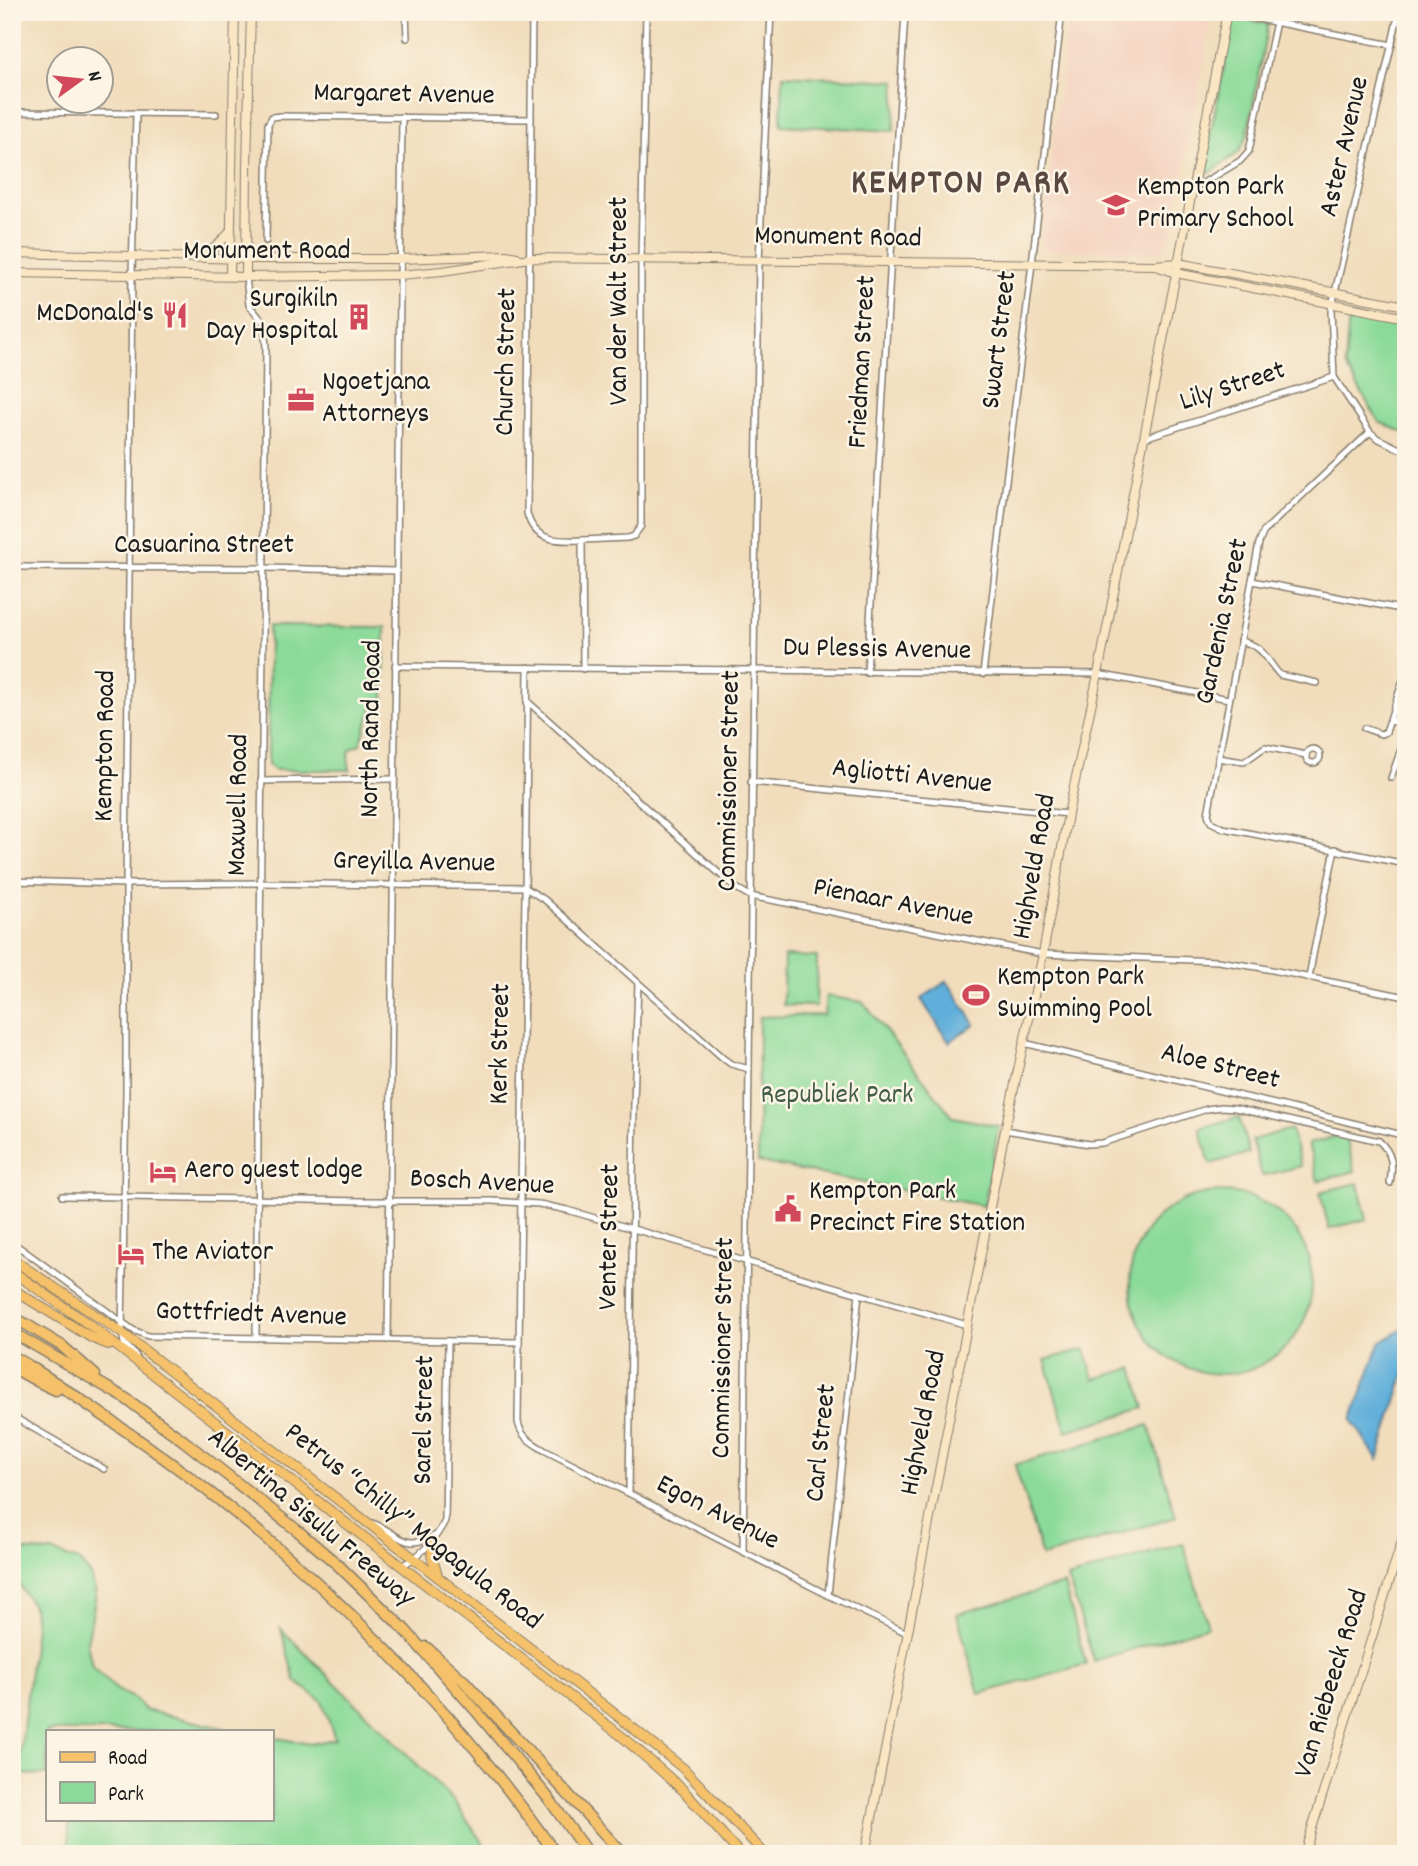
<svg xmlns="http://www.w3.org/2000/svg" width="1418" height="1866" font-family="Dekko,sans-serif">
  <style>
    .built { fill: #f4d3c0 }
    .green { fill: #8bda99; stroke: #547b5a; stroke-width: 2 }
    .water { fill: #60afda; stroke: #3e667b; stroke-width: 2 }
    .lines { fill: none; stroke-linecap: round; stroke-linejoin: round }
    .street-casing { stroke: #867c6c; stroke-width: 8 }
    .secondary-casing { stroke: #867c6c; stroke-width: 10 }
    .primary-casing { stroke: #867c6c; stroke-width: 11 }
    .highway-casing { stroke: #867c6c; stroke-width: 13 }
    .street { stroke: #fff; stroke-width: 5 }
    .secondary { stroke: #fbe6c4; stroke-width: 8 }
    .primary { stroke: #f5c16b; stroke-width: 9 }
    .highway { stroke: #f5c16b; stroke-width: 10 }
    .labels { text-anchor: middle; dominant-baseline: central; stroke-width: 5; stroke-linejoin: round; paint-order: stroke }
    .street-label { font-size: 28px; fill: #1c1c1c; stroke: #fcf5e5 }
    .poi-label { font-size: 28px; fill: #1c1c1c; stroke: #fcf5e5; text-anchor: start }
    .park-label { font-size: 28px; fill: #435e48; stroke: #fcf5e5 }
    .district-label { font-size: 35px; font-weight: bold; letter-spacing: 2px; fill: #594840; stroke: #fcf5e5 }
  </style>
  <rect width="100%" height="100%" fill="#fcf5e5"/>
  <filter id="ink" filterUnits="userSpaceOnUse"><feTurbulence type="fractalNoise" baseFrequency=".0143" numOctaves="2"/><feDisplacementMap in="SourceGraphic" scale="14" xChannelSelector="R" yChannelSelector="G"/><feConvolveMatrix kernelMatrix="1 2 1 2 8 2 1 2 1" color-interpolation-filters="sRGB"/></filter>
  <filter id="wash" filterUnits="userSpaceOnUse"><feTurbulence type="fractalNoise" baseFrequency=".00686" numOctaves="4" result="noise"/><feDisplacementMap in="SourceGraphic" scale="28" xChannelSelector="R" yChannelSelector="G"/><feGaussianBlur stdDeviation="1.57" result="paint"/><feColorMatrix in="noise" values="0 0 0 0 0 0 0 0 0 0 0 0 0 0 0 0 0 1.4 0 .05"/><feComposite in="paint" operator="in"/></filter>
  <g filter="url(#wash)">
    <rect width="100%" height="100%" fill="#f1dcbb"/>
    <!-- built -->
    <path class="built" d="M1069 12H1213L1171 237 1161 252 1046 250 1041 244Z"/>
    <!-- green -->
    <g class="green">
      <path d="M1234 18 1268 24 1247 137 1239 152 1211 172 1202 174Z"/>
      <path d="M783 75 896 81 894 131 781 125Z"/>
      <path d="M1349 316 1406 326V434L1379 422 1345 365Z"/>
      <path d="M269 626 385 627 384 700 376 699 360 744 350 750 348 757 350 770H275L268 765Z"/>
      <path d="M784 956 817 957 816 1006 783 1005Z"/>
      <path d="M826 996 863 1002 953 1117 999 1126 984 1206 758 1162 759 1017 824 1015Z"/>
      <path d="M1239 1117 1249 1153 1210 1164 1200 1128Z"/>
      <path d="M1291 1129 1301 1166 1262 1176 1252 1140Z"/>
      <path d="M1345 1134 1355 1171 1318 1181 1308 1144Z"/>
      <path d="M1358 1183 1367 1219 1329 1229 1320 1192Z"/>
      <circle cx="1221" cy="1283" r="91"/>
      <path d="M1085 1349 1094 1379 1133 1368 1145 1408 1066 1431 1045 1360Z"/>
      <path d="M1149 1425 1176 1517 1042 1557 1015 1465Z"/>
      <path d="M1183 1543 1208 1626 1094 1661 1068 1578Z"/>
      <path d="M12 1550 52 1552 79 1561 91 1576 96 1594 87 1643 92 1666 117 1690 135 1699 145 1710 235 1731H47V1775L18 1774 35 1627 33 1607 12 1573Z"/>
      <path d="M1064 1584 1086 1664 979 1694 957 1614Z"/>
      <path d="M281 1629 453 1800 490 1854H12V1852L69 1851V1819H271V1737L310 1744 335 1739 322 1701 295 1681Z"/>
    </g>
    <!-- water -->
    <g class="water">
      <path d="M947 981 975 1024 949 1042 921 999Z"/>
      <path d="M1406 1327V1369L1378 1460 1352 1420 1380 1343Z"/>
    </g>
  </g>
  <g filter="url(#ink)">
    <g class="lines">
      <!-- street casing -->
      <g class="street-casing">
        <g id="street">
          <path d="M406 12 407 38"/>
          <path d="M532 12 527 513C534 542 557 541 582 540L583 669"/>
          <path d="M1399 12 1331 310 1334 377 1370 432 1377 438 1406 452"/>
          <path d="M1227 13 1392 45"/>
          <path d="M12 112 216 114"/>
          <path d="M136 114 132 275 126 884V1092L122 1333 124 1343 136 1356"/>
          <path d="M1193 189 1240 161 1249 151 1278 12"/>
          <path d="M266 241 268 124 272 117 280 116 531 119"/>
          <path d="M246 277 249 305 264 323 266 347 256 1338"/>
          <path d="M1370 432 1264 531 1259 543 1208 814 1211 822 1223 828 1406 864"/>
          <path d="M1144 438 1334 377"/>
          <path d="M582 540 628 538 634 536 641 526V260L646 12"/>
          <path d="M12 567 264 568 396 571"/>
          <path d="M1252 581 1406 610"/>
          <path d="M1400 609 1406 579"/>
          <path d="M1240 641C1265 646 1265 659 1280 675L1317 683"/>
          <path d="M395 666 1098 674 1229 699"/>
          <path d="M528 667 518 1422C521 1437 531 1442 544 1450L828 1595 907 1633"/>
          <path d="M867 673 905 12"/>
          <path d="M983 674 1062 12"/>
          <path d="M527 701 723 877 733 886 750 896 1043 954 1218 961 1257 967 1406 997"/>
          <path d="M1391 721 1406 725"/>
          <path d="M1364 728 1381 734 1386 732 1406 671"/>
          <circle cx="1313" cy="756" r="7"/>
          <path d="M1218 758 1244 762 1265 747 1306 755"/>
          <path d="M1391 778 1406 735"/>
          <path d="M261 781 393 779"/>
          <path d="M751 782 1068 814"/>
          <path d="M12 881 126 884 260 883 524 887 545 900 724 1059 731 1064 749 1069"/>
          <path d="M1309 978 1313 955 1335 849"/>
          <path d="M1024 1043 1406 1136"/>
          <path d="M1005 1130 1089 1144 1102 1143 1207 1109 1221 1107 1235 1108 1379 1141C1393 1154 1393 1165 1390 1183"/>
          <path d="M62 1196 365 1201H493L539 1204 567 1210 967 1325"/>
          <path d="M12 1242 133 1330 148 1336 519 1342"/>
          <path d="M388 1340 402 117"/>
          <path d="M12 1416 104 1469"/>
          <path d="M629 1493 634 1103 638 983"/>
          <path d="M372 1523C399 1532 402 1552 434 1536"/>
          <path d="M743 1551 759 261 771 12"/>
          <path d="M401 1566C421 1556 435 1540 445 1521L448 1341"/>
          <path d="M828 1595 859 1294"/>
          <path d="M1404 1854 1406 1851"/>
        </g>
      </g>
      <!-- secondary casing -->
      <g class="secondary-casing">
        <g id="secondary">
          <path d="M12 253 246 259H400L506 255 517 257"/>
          <path d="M197 257 216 247 231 231"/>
          <path d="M1159 267 1176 273 1406 318"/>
          <path d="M12 273 246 277 400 275 442 271 530 258 1155 265 1178 263 1406 306"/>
          <path d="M230 276 235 12"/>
          <path d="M246 277 247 166 251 12"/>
          <path d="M865 1854 1005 1130 1043 954 1068 814 1098 674 1227 12"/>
          <path d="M1304 1854 1406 1528"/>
        </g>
      </g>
      <!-- primary casing -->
      <g class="primary-casing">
        <g id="primary">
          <path d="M12 1259 122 1333 614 1713 684 1769 765 1854"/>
          <path d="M12 1271 91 1326 624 1738 683 1790 740 1854"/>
          <path d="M12 1289 92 1338 110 1345"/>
          <path d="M432 1541V1557L438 1577"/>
        </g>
      </g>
      <!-- highway casing -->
      <g class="highway-casing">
        <g id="highway">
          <path d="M12 1316 62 1346 95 1375"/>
          <path d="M12 1332 125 1398 184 1441 298 1531 338 1565 405 1630 478 1713 549 1799 588 1854"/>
          <path d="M12 1356C46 1375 78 1398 110 1420 283 1537 435 1683 556 1854"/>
          <path d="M12 1367 39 1382 56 1390"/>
          <path d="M426 1647 464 1681 623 1854"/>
        </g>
      </g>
      <!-- street -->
      <use href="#street" class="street"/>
      <!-- secondary -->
      <use href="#secondary" class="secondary"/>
      <!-- primary -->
      <use href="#primary" class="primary"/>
      <!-- highway -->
      <use href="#highway" class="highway"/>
    </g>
  </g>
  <!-- icons -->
  <defs>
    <g id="school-bare" transform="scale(2.1)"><path d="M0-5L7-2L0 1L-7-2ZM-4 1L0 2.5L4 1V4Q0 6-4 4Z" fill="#d1495b" stroke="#fcf5e5" stroke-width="2.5" paint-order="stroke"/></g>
    <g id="restaurant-bare" transform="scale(2.1)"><path d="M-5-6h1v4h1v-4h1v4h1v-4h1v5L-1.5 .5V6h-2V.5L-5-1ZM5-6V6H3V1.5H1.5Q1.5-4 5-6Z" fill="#d1495b" stroke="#fcf5e5" stroke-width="2.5" paint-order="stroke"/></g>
    <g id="building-bare" transform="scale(2.1)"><path d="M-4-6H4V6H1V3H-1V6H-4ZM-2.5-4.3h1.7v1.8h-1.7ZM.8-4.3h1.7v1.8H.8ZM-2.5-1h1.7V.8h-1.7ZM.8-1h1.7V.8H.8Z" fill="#d1495b" stroke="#fcf5e5" stroke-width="2.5" paint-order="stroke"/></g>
    <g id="office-bare" transform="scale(2.1)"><path d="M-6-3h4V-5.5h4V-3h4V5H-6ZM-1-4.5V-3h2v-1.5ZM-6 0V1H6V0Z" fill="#d1495b" stroke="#fcf5e5" stroke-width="2.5" paint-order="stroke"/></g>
    <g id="stadium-bare" transform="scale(2.1)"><path d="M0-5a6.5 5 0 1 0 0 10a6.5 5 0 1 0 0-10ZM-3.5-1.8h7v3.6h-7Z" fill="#d1495b" stroke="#fcf5e5" stroke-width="2.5" paint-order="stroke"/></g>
    <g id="hotel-bare" transform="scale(2.1)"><path d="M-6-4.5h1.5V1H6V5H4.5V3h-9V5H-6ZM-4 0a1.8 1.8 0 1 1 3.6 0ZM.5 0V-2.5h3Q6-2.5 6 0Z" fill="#d1495b" stroke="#fcf5e5" stroke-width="2.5" paint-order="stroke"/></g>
    <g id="civic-bare" transform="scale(2.1)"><path d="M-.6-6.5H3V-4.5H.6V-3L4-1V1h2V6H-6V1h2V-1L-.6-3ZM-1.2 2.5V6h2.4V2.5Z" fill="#d1495b" stroke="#fcf5e5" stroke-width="2.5" paint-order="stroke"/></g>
  </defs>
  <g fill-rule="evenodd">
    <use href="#school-bare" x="1116" y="205"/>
    <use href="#restaurant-bare" x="175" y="315"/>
    <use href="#building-bare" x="359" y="317"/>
    <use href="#office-bare" x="301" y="400"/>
    <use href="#stadium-bare" x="976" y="995"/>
    <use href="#hotel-bare" x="163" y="1172"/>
    <use href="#civic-bare" x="788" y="1209"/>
    <use href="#hotel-bare" x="131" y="1254"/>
  </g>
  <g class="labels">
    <!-- street labels -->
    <g class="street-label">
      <text transform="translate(404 96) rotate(1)">Margaret Avenue</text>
      <text transform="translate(1346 147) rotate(-77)">Aster Avenue</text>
      <text transform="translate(838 239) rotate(1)">Monument Road</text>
      <text x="267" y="253">Monument Road</text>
      <text transform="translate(621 301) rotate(-90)">Van der Walt Street</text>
      <text transform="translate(1001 340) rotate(-83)">Swart Street</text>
      <text transform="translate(508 362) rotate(-89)">Church Street</text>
      <text transform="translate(864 362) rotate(-87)">Friedman Street</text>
      <text transform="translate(1233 388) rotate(-18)">Lily Street</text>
      <text x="204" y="547">Casuarina Street</text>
      <text transform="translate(1224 622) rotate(-78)">Gardenia Street</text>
      <text transform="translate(877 651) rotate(1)">Du Plessis Avenue</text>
      <text transform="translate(373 729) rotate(-89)">North Rand Road</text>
      <text transform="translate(107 746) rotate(-89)">Kempton Road</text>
      <text transform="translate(912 778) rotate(6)">Agliotti Avenue</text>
      <text transform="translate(731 781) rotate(-89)">Commissioner Street</text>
      <text transform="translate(240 805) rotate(-89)">Maxwell Road</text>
      <text transform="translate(414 864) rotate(1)">Greyilla Avenue</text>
      <text transform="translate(1036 867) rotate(-80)">Highveld Road</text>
      <text transform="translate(893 904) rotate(11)">Pienaar Avenue</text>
      <text transform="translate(502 1044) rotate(-89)">Kerk Street</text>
      <text transform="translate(1220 1068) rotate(14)">Aloe Street</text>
      <text transform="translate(482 1184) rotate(3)">Bosch Avenue</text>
      <text transform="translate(611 1237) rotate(-89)">Venter Street</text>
      <text transform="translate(251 1316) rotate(2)">Gottfriedt Avenue</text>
      <text transform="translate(725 1348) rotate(-89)">Commissioner Street</text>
      <text transform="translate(426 1420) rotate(-89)">Sarel Street</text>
      <text transform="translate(925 1423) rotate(-79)">Highveld Road</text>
      <text transform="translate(823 1443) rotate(-84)">Carl Street</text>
      <text transform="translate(717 1514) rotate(27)">Egon Avenue</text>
      <text transform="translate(310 1519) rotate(40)">Albertina Sisulu Freeway</text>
      <text transform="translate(412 1528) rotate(38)">Petrus “Chilly” Magagula Road</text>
      <text transform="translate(1333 1684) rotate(-73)">Van Riebeeck Road</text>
    </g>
    <!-- poi labels -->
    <g class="poi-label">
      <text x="1137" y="189">Kempton Park<tspan x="1137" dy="32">Primary School</tspan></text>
      <text x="338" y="301" text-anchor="end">Surgikiln<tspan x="338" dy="32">Day Hospital</tspan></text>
      <text x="154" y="315" text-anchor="end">McDonald's</text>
      <text x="322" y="384">Ngoetjana<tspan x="322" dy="32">Attorneys</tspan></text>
      <text x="997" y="979">Kempton Park<tspan x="997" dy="32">Swimming Pool</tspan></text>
      <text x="184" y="1172">Aero guest lodge</text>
      <text x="809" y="1193">Kempton Park<tspan x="809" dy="32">Precinct Fire Station</tspan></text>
      <text x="152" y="1254">The Aviator</text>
    </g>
    <!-- park labels -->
    <g class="park-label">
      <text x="837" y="1097">Republiek Park</text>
    </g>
    <!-- district labels -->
    <g class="district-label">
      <text x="961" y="185">KEMPTON PARK</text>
    </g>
  </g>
  <!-- margin -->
  <rect width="1418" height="1866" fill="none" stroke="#fcf5e5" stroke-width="42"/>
  <!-- legend -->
  <rect x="46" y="1730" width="228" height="91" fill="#fcf5e5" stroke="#a29e95" stroke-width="2"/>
  <rect x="60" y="1752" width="35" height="10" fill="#f5c16b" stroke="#a29e95" stroke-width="2"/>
  <text x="108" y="1764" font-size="21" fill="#1c1c1c">Road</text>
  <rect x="60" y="1782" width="35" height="21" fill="#8bda99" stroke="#a29e95" stroke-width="2"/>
  <text x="108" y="1800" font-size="21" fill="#1c1c1c">Park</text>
  <!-- north arrow -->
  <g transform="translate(80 80) rotate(75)"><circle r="33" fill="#fcf5e5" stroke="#a29e95" stroke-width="2"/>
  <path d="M0-5L12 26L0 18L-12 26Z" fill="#d1495b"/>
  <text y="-10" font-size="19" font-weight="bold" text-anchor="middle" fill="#1c1c1c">N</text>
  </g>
</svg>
